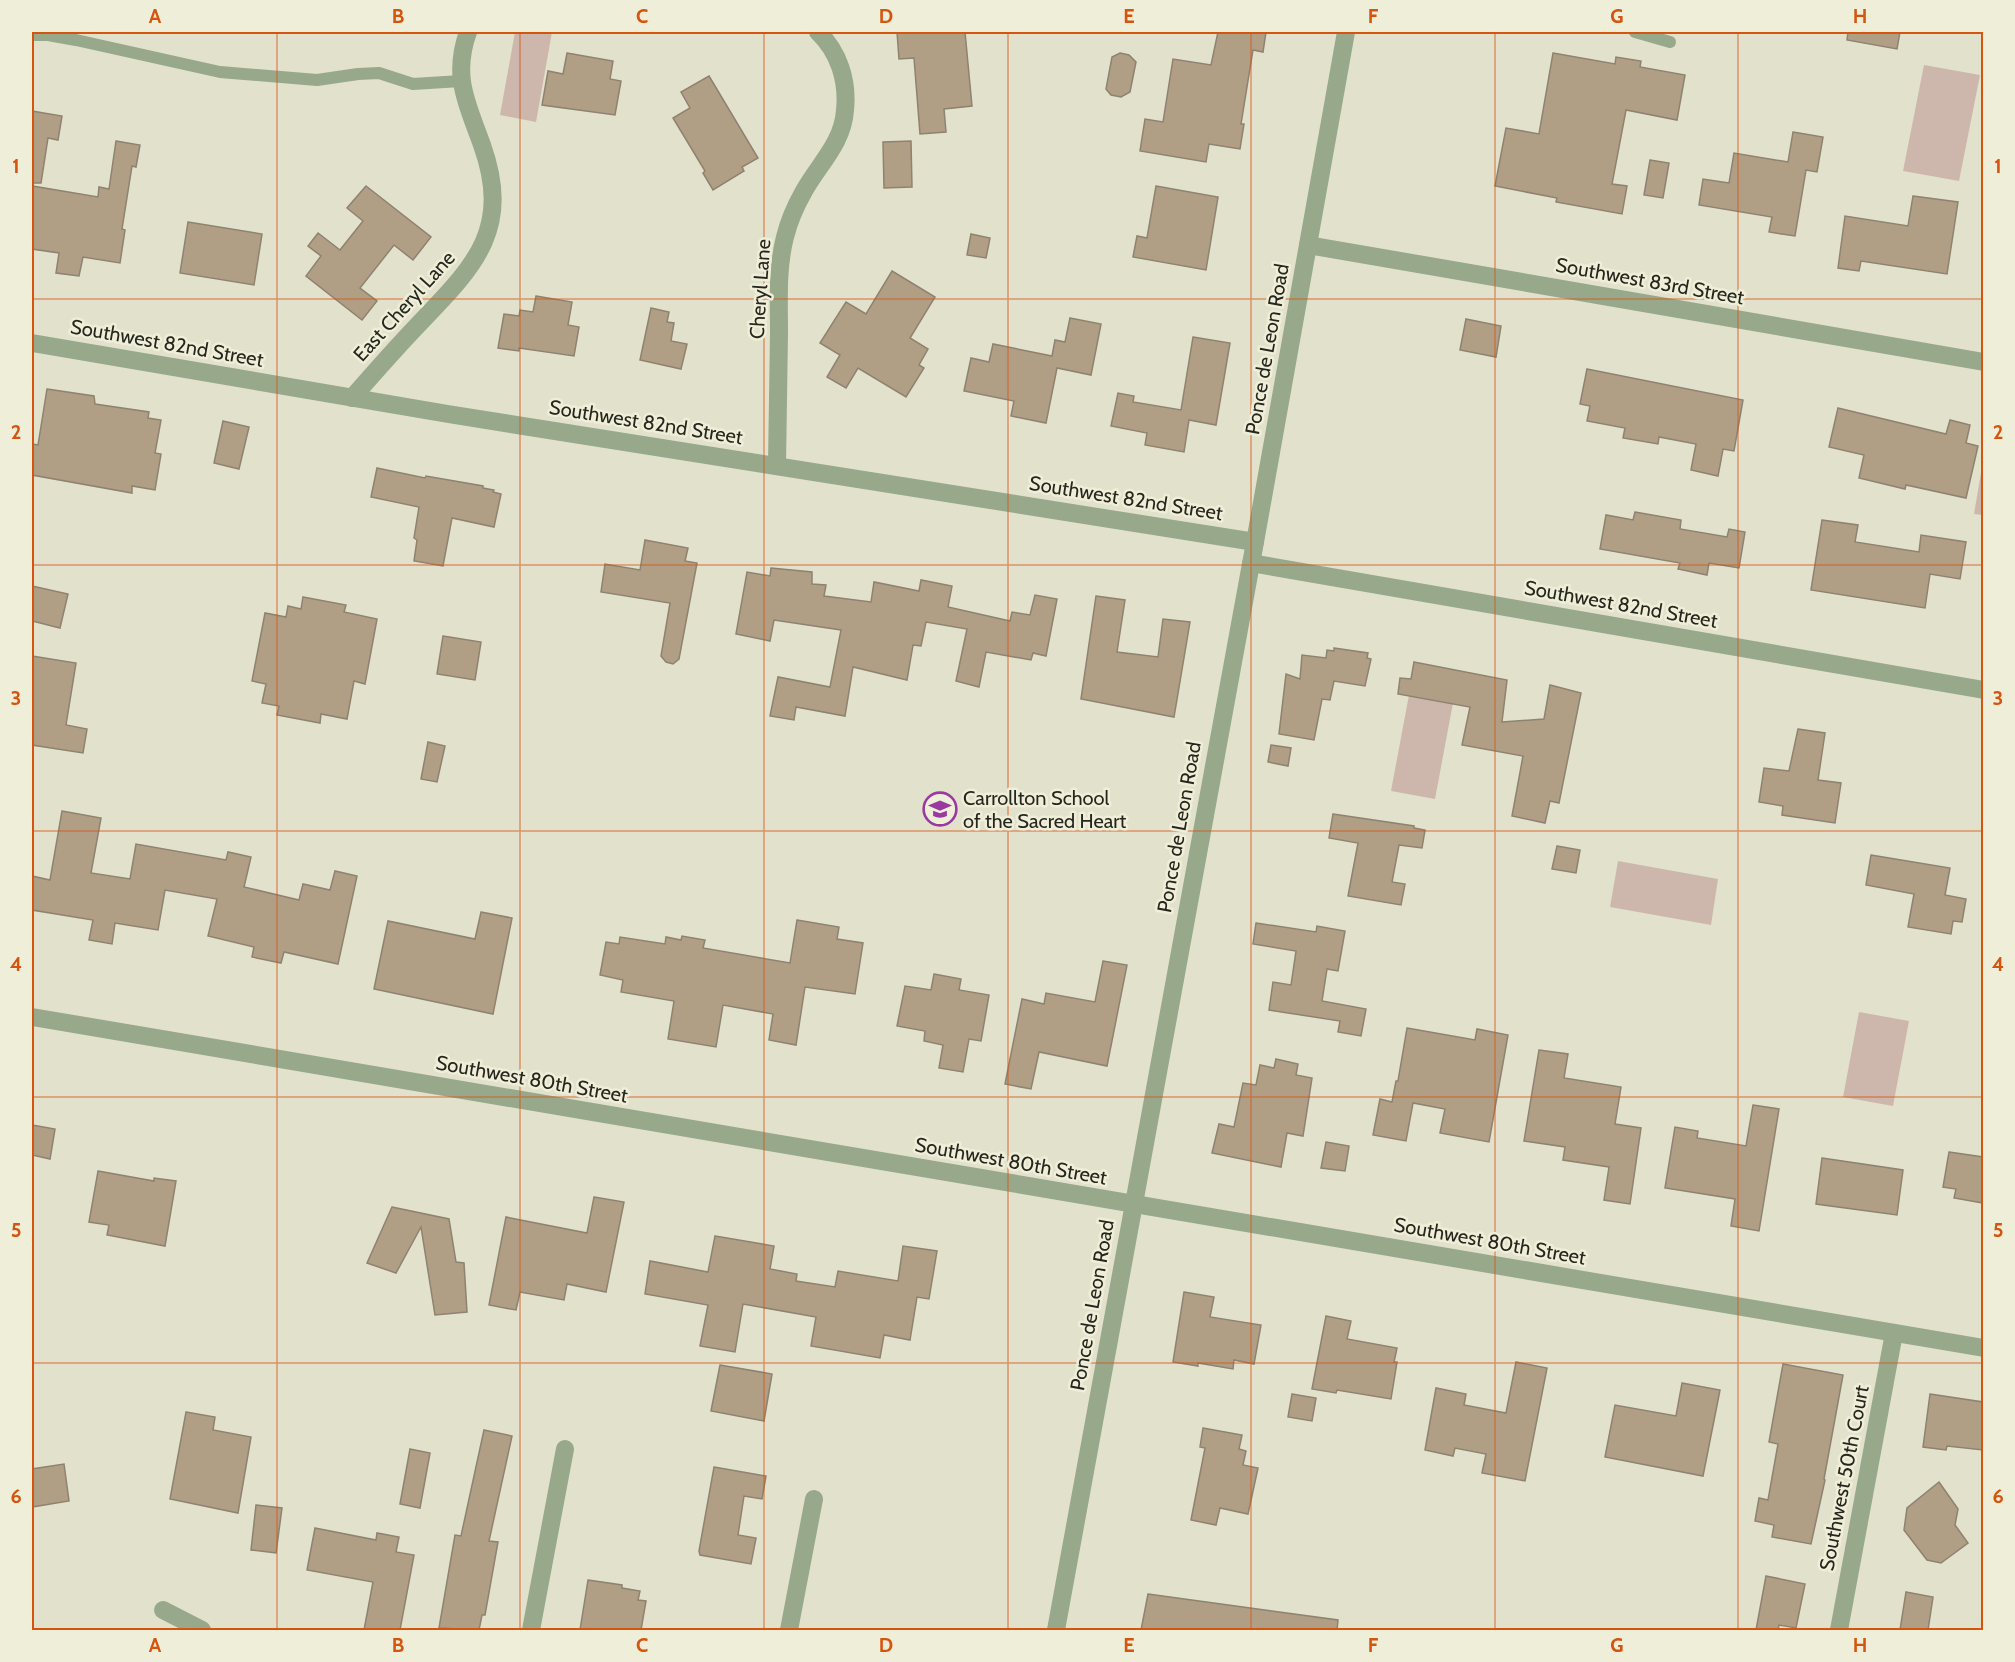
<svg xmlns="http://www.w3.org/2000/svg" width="2015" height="1662" font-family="Cabin,sans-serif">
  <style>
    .green { fill: #cdb7ad }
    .building { fill: #b19f85; stroke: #8e8271; stroke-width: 1.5 }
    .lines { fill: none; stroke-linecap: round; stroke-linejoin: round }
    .service { stroke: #97a88b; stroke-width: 12 }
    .minor { stroke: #97a88b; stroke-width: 18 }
    .tertiary { stroke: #97a88b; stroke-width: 18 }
    .grid { fill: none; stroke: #d5540e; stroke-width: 1.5; stroke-opacity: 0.55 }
    .labels { text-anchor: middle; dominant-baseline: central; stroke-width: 5; stroke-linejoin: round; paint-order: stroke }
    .street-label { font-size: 20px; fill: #26261e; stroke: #efefd9 }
    .poi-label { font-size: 20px; fill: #26261e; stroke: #efefd9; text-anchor: start }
    .neatline { fill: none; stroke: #d5540e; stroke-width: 2 }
    .grid-label { font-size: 20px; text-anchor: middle; font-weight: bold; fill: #d5540e }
  </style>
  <rect width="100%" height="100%" fill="#e2e1cc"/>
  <!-- green -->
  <g class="green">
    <path d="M515 32H552L536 122 500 115Z"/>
    <path d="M1924 65 1980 75 1959 181 1903 171Z"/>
    <path d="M1983 461V515L1974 514Z"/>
    <path d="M1409 695 1453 703 1435 799 1391 791Z"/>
    <path d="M1618 861 1718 879 1711 925 1610 907Z"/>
    <path d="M1859 1012 1909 1021 1893 1106 1843 1097Z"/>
  </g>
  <!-- building -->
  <g class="building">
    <path d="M897 32H965L972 106 944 109 946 132 920 134 914 58 899 59Z"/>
    <path d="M1218 32H1266L1263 52 1253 50 1241 124H1244L1240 149 1209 144 1206 162 1140 151 1145 119 1163 122 1173 59 1211 65Z"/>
    <path d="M1848 32H1900L1897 49 1847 40Z"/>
    <path d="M567 53 613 61 610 79 621 81 615 115 542 105 548 71 563 74Z"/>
    <path d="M1120 53 1129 55 1136 62 1130 92 1121 97 1111 95 1106 89 1112 57Z"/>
    <path d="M1553 53 1615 64 1616 57 1641 61 1640 67 1685 75 1677 120 1626 110 1612 184 1627 186 1622 214 1556 202 1557 198 1495 186 1506 128 1539 134Z"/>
    <path d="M709 76 758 158 742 167 744 171 713 190 703 173 705 171 673 118 690 108 681 92Z"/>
    <path d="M32 111 62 116 58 140 48 138 41 183H32Z"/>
    <path d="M1793 132 1823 137 1817 172 1806 170 1795 236 1769 232 1772 217 1699 205 1703 179 1729 183 1734 153 1788 162Z"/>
    <path d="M116 141 140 145 136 167 132 166 122 229 125 230 120 263 83 257 79 276 56 273 59 253 32 249V186L98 197 99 187 109 189Z"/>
    <path d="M911 141 912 187 884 188 883 142Z"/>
    <path d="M1650 160 1669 163 1663 198 1644 195Z"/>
    <path d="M366 186 431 237 413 260 394 245 360 288 377 301 362 320 306 276 321 256 308 246 318 233 340 250 363 221 347 208Z"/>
    <path d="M1156 186 1218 197 1206 270 1133 257 1137 236 1147 238Z"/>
    <path d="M1913 196 1958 202 1947 274 1861 261 1859 271 1838 268 1845 216 1908 226Z"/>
    <path d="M188 222 262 234 254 285 180 273Z"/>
    <path d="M971 234 990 238 986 258 967 255Z"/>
    <path d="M892 271 935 297 910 338 928 349 919 365 924 368 906 397 858 368 846 388 827 377 840 355 820 343 846 302 866 314Z"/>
    <path d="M536 296 572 302 568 325 579 327 574 356 519 348V351L498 348 504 314 519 316 520 310 533 312Z"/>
    <path d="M651 308 669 312 667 322 674 323 671 341 687 344 681 369 640 360Z"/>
    <path d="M1070 318 1101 324 1091 375 1057 368 1046 423 1011 416 1014 401 964 391 971 358 989 362 993 344 1052 356 1055 340 1065 342Z"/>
    <path d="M1466 319 1501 326 1496 357 1460 350Z"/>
    <path d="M1193 337 1230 343 1216 425 1189 420 1184 452 1145 445 1147 433 1111 426 1118 393 1134 396 1133 402 1181 410Z"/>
    <path d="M1587 369 1743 400 1734 451 1723 449 1718 476 1691 470 1696 444 1659 437 1658 444 1623 438 1625 428 1587 421 1590 406 1580 404Z"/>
    <path d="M47 389 94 396 95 404 149 412 148 418 161 420 155 453 161 454 155 490 132 486V493L32 475V444L38 445Z"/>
    <path d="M1838 408 1946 434 1950 420 1970 425 1966 443 1978 446 1966 498 1906 485 1905 489 1859 478 1864 455 1829 447Z"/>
    <path d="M223 421 249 427 239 469 214 463Z"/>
    <path d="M377 468 425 478 426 476 483 486V488L494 490 493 492 501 494 494 527 452 518 443 566 414 561 417 540 414 538 419 507 371 497Z"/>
    <path d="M1635 512 1681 520 1680 529 1727 537 1729 529 1745 532 1739 568 1709 563 1707 575 1678 569 1680 563 1600 549 1606 515 1633 520Z"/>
    <path d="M1822 520 1858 525 1855 542 1919 552 1921 535 1966 542 1960 579 1930 574 1925 608 1811 590Z"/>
    <path d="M645 540 688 548 685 561 697 563 679 659 673 664 666 662 661 656 670 603 601 592 605 564 640 570Z"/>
    <path d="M771 568 812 572V584L826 585 824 596 871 602 874 582 919 591 921 580 952 586 948 607 1010 621 1012 612 1030 615 1035 595 1057 599 1046 656 1033 653 1031 660 986 652 979 687 956 681 967 629 926 622 921 646 913 645 907 680 853 667 845 716 796 707 794 720 770 716 778 677 830 687 841 630 774 620 770 641 736 634 747 572 770 576Z"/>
    <path d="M32 586 68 594 60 628 32 621Z"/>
    <path d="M1096 596 1125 600 1117 652 1158 657 1163 619 1190 622 1174 717 1081 699Z"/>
    <path d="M303 597 346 605 344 612 377 619 365 684 354 681 347 719 321 714 320 723 277 715 279 706 262 703 266 684 252 681 265 613 286 617 288 606 301 609Z"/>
    <path d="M443 636 481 642 475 680 437 674Z"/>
    <path d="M1334 648 1368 653 1367 658 1371 659 1365 686 1334 681 1330 700 1322 699 1314 740 1279 734 1286 674 1300 679 1302 655 1326 658 1327 650 1334 651Z"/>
    <path d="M32 656 76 663 66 725 87 729 83 753 32 745Z"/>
    <path d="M1414 662 1507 680 1502 722 1544 719 1550 685 1581 693 1559 803 1550 801 1545 823 1512 816 1523 756 1462 745 1470 707 1398 694 1400 678 1411 679Z"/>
    <path d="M1798 729 1825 733 1818 780 1841 783 1835 823 1782 815 1783 806 1759 802 1764 768 1789 771Z"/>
    <path d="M428 742 445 746 437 782 421 779Z"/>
    <path d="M1271 745 1291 748 1288 766 1268 762Z"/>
    <path d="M62 811 101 818 91 873 130 879 136 844 226 860 228 852 251 857 244 887 299 900 303 884 330 890 335 871 357 876 338 964 284 952 281 963 252 957 254 947 208 936 217 899 165 890 158 930 115 923 112 944 89 940 93 920 32 910V876L50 880Z"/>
    <path d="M1333 814 1414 826V828L1425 830 1422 848 1399 845 1392 882 1405 884 1401 905 1348 896 1358 843 1329 838Z"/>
    <path d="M1557 846 1580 850 1576 873 1552 869Z"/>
    <path d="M1871 855 1950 868 1945 895 1966 899 1962 922 1953 921 1951 934 1908 927 1914 894 1866 885Z"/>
    <path d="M481 912 512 918 493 1014 374 989 388 921 475 939Z"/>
    <path d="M797 920 839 927 837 939 863 943 855 994 805 987 796 1045 769 1040 773 1014 723 1005 716 1047 668 1039 674 1001 621 992 623 980 600 975 606 942 619 944 620 937 665 944 666 937 681 940 682 936 705 940 703 948 790 963Z"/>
    <path d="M1256 923 1316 932 1317 926 1345 931 1338 971 1327 969 1322 1001 1366 1009 1361 1036 1338 1032 1340 1021 1269 1010 1273 982 1291 985 1296 951 1253 944Z"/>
    <path d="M1103 961 1127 965 1107 1066 1039 1052 1031 1089 1005 1084 1022 999 1044 1004 1046 993 1095 1002Z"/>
    <path d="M934 974 961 979 959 990 989 995 981 1041 969 1039 963 1072 939 1068 943 1045 924 1041 925 1031 897 1026 905 986 931 990Z"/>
    <path d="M1407 1028 1475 1040 1477 1029 1508 1035 1489 1142 1440 1133 1445 1109 1413 1103 1406 1141 1373 1135 1380 1099 1392 1102 1396 1081H1398Z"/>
    <path d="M1539 1050 1568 1054 1564 1078 1621 1087 1615 1124 1641 1128 1630 1204 1604 1200 1609 1167 1563 1160 1565 1147 1524 1141Z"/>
    <path d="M1276 1059 1298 1064 1296 1075 1312 1078 1303 1136 1287 1133 1281 1167 1212 1153 1219 1124 1234 1127 1243 1083 1256 1085 1260 1065 1274 1068Z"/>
    <path d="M1753 1105 1779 1109 1759 1231 1731 1226 1735 1199 1665 1188 1675 1127 1698 1131 1697 1138 1746 1146Z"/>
    <path d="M32 1125 55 1129 50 1159 32 1155Z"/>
    <path d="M1326 1142 1349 1146 1345 1171 1321 1168Z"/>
    <path d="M1949 1152 1983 1157V1203L1954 1198 1956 1189 1943 1187Z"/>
    <path d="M1822 1158 1903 1170 1897 1215 1816 1204Z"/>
    <path d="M98 1171 154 1181V1178L176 1181 165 1246 107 1235 109 1225 89 1222Z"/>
    <path d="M594 1197 624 1202 606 1292 567 1284 564 1300 520 1292 516 1310 489 1305 506 1217 587 1233Z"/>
    <path d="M392 1207 449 1219 456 1262 464 1263 467 1312 435 1315 421 1227 396 1273 367 1263Z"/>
    <path d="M715 1236 774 1246 770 1269 797 1274 796 1281 835 1287 838 1271 898 1281 903 1246 937 1251 929 1299 917 1297 910 1340 884 1335 880 1358 811 1346 816 1317 743 1304 735 1352 700 1346 708 1305 645 1294 650 1261 708 1272Z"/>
    <path d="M1184 1292 1214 1297 1210 1317 1261 1325 1254 1364 1234 1360 1233 1369 1198 1363V1366L1173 1362Z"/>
    <path d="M1326 1316 1351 1321 1347 1339 1397 1348 1394 1362H1397L1391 1399 1337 1390 1336 1393 1312 1389Z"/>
    <path d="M1516 1362 1547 1368 1525 1481 1482 1473 1486 1454 1455 1448 1453 1456 1425 1450 1436 1388 1466 1394 1464 1405 1506 1413Z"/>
    <path d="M1783 1364 1843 1375 1824 1479 1825 1480 1811 1544 1772 1537 1774 1525 1755 1521 1759 1498 1768 1500 1778 1444 1769 1442Z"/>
    <path d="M720 1365 772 1374 764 1421 711 1411Z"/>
    <path d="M1682 1383 1720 1390 1703 1476 1605 1457 1615 1405 1676 1416Z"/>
    <path d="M1292 1394 1316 1398 1312 1421 1288 1417Z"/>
    <path d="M1930 1394 1983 1402V1450L1947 1446 1946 1450 1923 1447Z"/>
    <path d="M186 1412 215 1417 213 1430 251 1437 238 1513 170 1499Z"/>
    <path d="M1203 1428 1242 1435 1239 1449 1246 1451 1243 1465 1258 1468 1248 1514 1220 1508 1216 1525 1191 1520 1205 1448 1200 1447Z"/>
    <path d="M484 1430 512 1436 489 1541 498 1542 485 1615H482L479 1630 439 1628 455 1535 461 1536Z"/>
    <path d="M410 1449 430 1453 420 1508 400 1504Z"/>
    <path d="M64 1464 69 1501 32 1507V1469Z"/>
    <path d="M714 1467 766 1476 762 1499 744 1496 738 1535 756 1538 751 1564 700 1555 699 1551Z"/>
    <path d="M1939 1482 1958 1509 1955 1525 1968 1543 1941 1563 1927 1560 1904 1530 1907 1508Z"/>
    <path d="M256 1505 282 1508 276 1553 251 1550Z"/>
    <path d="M315 1528 376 1540 377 1533 399 1537 396 1552 414 1555 400 1630H364L373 1582 307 1570Z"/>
    <path d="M1766 1576 1805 1584 1796 1628 1779 1625 1778 1630H1756Z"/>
    <path d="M588 1580 622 1585V1588L640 1591 638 1600 646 1601 641 1630H580Z"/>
    <path d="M1906 1592 1933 1597 1928 1630H1900Z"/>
    <path d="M1148 1594 1338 1620 1337 1630H1141Z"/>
  </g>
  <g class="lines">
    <!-- service -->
    <g class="service">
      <path d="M1635 32 1670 42"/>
      <path d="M32 35H48L76 40 220 72 317 80 358 74 379 73 413 84 461 81"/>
    </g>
    <!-- minor -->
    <g class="minor">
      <path d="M1308 245 1984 362"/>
      <path d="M32 343 448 414 1255 542"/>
      <path d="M352 398C373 374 394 350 416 327 472 268 513 232 482 145 467 103 452 77 468 32"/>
      <path d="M777 465C778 421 778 377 779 333 779 301 777 268 785 237 789 221 796 205 804 191 819 164 843 143 845 110 848 81 839 52 818 32"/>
      <path d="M1251 563 1984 690"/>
      <path d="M163 1610 202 1630"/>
      <path d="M531 1630 565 1449"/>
      <path d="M789 1630 814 1499"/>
      <path d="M1839 1630 1894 1333"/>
    </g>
    <!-- tertiary -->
    <g class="tertiary">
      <path d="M32 1017 1984 1348"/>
      <path d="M1056 1630 1255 542 1346 32"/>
    </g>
  </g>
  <!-- grid -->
  <path class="grid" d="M277 32V1630M520 32V1630M764 32V1630M1008 32V1630M1251 32V1630M1495 32V1630M1738 32V1630M32 299H1984M32 565H1984M32 831H1984M32 1097H1984M32 1363H1984"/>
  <!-- icons -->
  <defs>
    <g id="school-ring" transform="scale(1.725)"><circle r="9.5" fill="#efefd9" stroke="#9a3aa1" stroke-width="1.5"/><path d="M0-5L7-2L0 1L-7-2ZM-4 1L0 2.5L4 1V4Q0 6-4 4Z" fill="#9a3aa1"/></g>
  </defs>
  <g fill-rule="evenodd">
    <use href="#school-ring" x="940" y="809"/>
  </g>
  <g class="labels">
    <!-- street labels -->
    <g class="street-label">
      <text transform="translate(1650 281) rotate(10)">Southwest 83rd Street</text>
      <text transform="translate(760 289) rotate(-86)">Cheryl Lane</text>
      <text transform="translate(404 306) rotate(-48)">East Cheryl Lane</text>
      <text transform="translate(167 343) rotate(10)">Southwest 82nd Street</text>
      <text transform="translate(1267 349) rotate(-80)">Ponce de Leon Road</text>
      <text transform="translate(646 422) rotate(9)">Southwest 82nd Street</text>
      <text transform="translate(1126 498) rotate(9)">Southwest 82nd Street</text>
      <text transform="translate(1621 604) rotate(10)">Southwest 82nd Street</text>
      <text transform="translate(1179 827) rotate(-80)">Ponce de Leon Road</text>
      <text transform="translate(532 1079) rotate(10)">Southwest 80th Street</text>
      <text transform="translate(1011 1161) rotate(10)">Southwest 80th Street</text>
      <text transform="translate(1490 1241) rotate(10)">Southwest 80th Street</text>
      <text transform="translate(1092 1305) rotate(-80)">Ponce de Leon Road</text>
      <text transform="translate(1844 1478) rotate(-79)">Southwest 50th Court</text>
    </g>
    <!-- poi labels -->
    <g class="poi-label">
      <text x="963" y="798">Carrollton School<tspan x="963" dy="23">of the Sacred Heart</tspan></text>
    </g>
  </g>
  <!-- border -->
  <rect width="2015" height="1662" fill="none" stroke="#efefd9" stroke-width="66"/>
  <rect x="33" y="33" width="1949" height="1596" class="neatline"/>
  <g class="grid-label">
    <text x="155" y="23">A</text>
    <text x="398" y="23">B</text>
    <text x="642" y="23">C</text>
    <text x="886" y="23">D</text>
    <text x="1129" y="23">E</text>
    <text x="1373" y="23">F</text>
    <text x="1617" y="23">G</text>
    <text x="1860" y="23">H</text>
    <text x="16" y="173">1</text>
    <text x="1998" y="173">1</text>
    <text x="16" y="439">2</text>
    <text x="1998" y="439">2</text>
    <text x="16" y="705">3</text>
    <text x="1998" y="705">3</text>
    <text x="16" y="971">4</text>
    <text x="1998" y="971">4</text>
    <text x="16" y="1237">5</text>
    <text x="1998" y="1237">5</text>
    <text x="16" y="1503">6</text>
    <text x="1998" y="1503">6</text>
    <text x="155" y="1652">A</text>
    <text x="398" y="1652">B</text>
    <text x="642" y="1652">C</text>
    <text x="886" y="1652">D</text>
    <text x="1129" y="1652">E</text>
    <text x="1373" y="1652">F</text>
    <text x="1617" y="1652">G</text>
    <text x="1860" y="1652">H</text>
  </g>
</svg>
